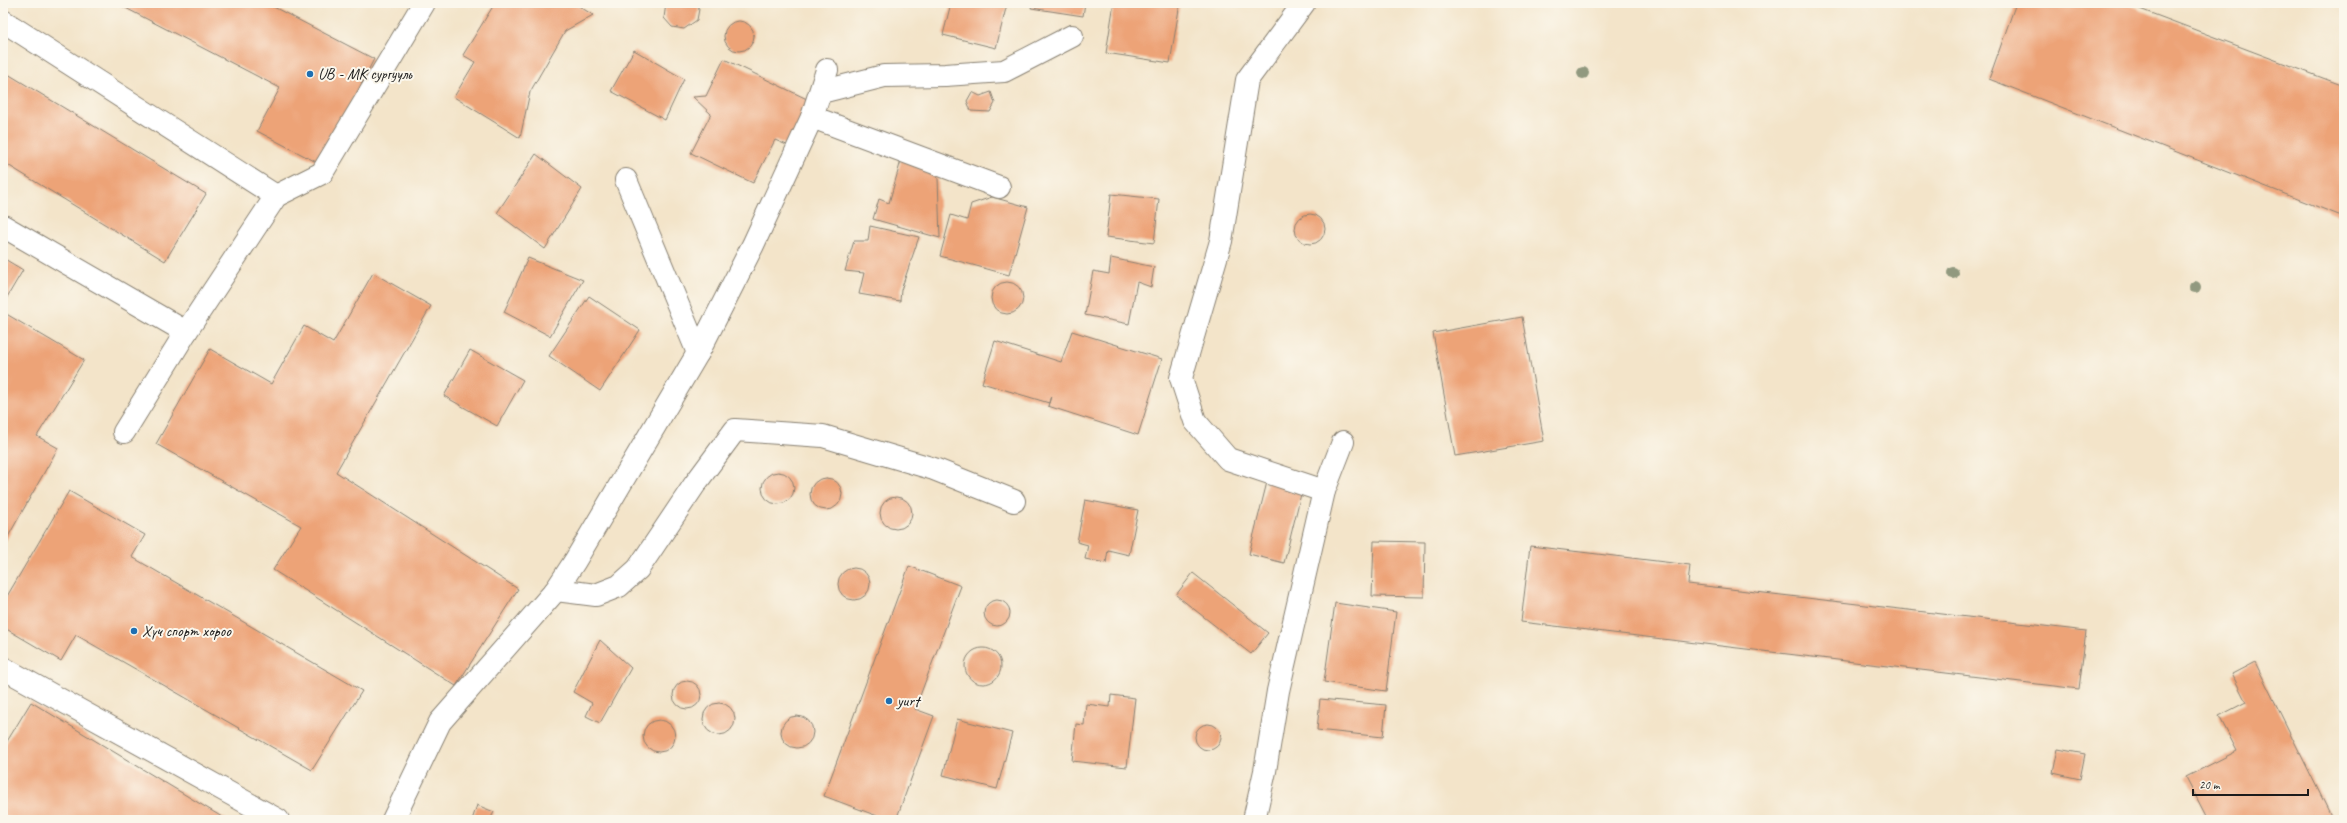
<svg xmlns="http://www.w3.org/2000/svg" width="2347" height="823" font-family="Caveat,sans-serif">
  <style>
    .building { fill: #eda377 }
    .lines { fill: none; stroke-linecap: round; stroke-linejoin: round }
    .minor-casing { stroke: #888072; stroke-width: 24 }
    .minor { stroke: #fff; stroke-width: 22 }
    .tree { fill: #91997f }
    .poi-dot { fill: #1f6fb2; stroke: #fbf7ec; stroke-width: 1.5 }
    .labels { text-anchor: middle; dominant-baseline: central; stroke-width: 4; stroke-linejoin: round; paint-order: stroke }
    .poi-label { font-size: 16px; fill: #1c1c1c; stroke: #fbf7ec; text-anchor: start }
  </style>
  <rect width="100%" height="100%" fill="#fbf7ec"/>
  <filter id="ink" filterUnits="userSpaceOnUse"><feTurbulence type="fractalNoise" baseFrequency=".025" numOctaves="2"/><feDisplacementMap in="SourceGraphic" scale="8" xChannelSelector="R" yChannelSelector="G"/><feConvolveMatrix kernelMatrix="1 2 1 2 8 2 1 2 1" color-interpolation-filters="sRGB"/></filter>
  <filter id="wash" filterUnits="userSpaceOnUse"><feTurbulence type="fractalNoise" baseFrequency=".012" numOctaves="4" result="noise"/><feDisplacementMap in="SourceGraphic" scale="16" xChannelSelector="R" yChannelSelector="G"/><feGaussianBlur stdDeviation="0.9" result="paint"/><feColorMatrix in="noise" values="0 0 0 0 0 0 0 0 0 0 0 0 0 0 0 0 0 1.4 0 .05"/><feComposite in="paint" operator="in"/></filter>
  <g filter="url(#wash)">
    <rect width="100%" height="100%" fill="#f3e4c9"/>
    <g id="blocks">
      <!-- building -->
      <g class="building">
        <path d="M116 3H266L374 59 320 164 257 131 280 88Z"/>
        <path d="M495 3H574L593 15 565 31 530 92 520 138 454 97 475 62 463 55Z"/>
        <path d="M666 3H696L699 9 697 20 684 29 672 27 664 18Z"/>
        <path d="M951 3 1007 4 996 48 943 35Z"/>
        <path d="M1032 3H1085L1083 16 1031 8Z"/>
        <path d="M1114 3H1180L1170 63 1106 53Z"/>
        <path d="M2016 3H2124L2344 86V217L1989 79Z"/>
        <circle cx="739" cy="36" r="15"/>
        <path d="M634 50 684 79 665 120 611 91Z"/>
        <path d="M724 59 811 101 789 146 775 140 753 183 691 153 711 114 693 97 706 96Z"/>
        <path d="M3 71 206 194 165 261 3 162Z"/>
        <path d="M972 92 980 96 991 92 995 103 990 112 971 111 967 101Z"/>
        <path d="M536 154 582 189 545 249 497 213Z"/>
        <path d="M902 157 938 178 940 238 873 219 879 199 889 203Z"/>
        <path d="M1111 194 1159 199 1154 243 1106 237Z"/>
        <path d="M992 197 1028 207 1009 275 940 256 951 215 967 220 971 204Z"/>
        <circle cx="1310" cy="229" r="15"/>
        <path d="M870 226 919 237 901 290 900 301 859 294 864 273 845 271 854 241H868Z"/>
        <path d="M3 258 23 270 3 304Z"/>
        <path d="M528 258 583 280 550 336 504 312Z"/>
        <path d="M1111 258 1154 267 1151 287 1137 282 1129 324 1085 315 1093 271 1109 274Z"/>
        <path d="M373 273 431 306 336 472 518 589 456 686 273 570 301 526 156 444 210 349 271 384 304 326 333 343Z"/>
        <circle cx="1007" cy="298" r="16"/>
        <path d="M589 296 640 330 600 391 549 356Z"/>
        <path d="M3 312 84 360 37 436 58 448 5 542 3 540Z"/>
        <path d="M1522 317 1544 441 1455 456 1433 333Z"/>
        <path d="M1072 331 1162 359 1138 435 1048 406 1051 396 1049 403 982 383 995 341 1061 362Z"/>
        <path d="M470 350 523 380 497 426 444 396Z"/>
        <circle cx="778" cy="488" r="16"/>
        <circle cx="826" cy="494" r="16"/>
        <path d="M1268 478 1303 486 1284 563 1249 554Z"/>
        <path d="M69 491 145 535 132 557 362 691 312 770 76 635 61 661 3 627V603Z"/>
        <circle cx="896" cy="513" r="16"/>
        <path d="M1085 500 1138 510 1129 555 1108 550 1106 563 1085 559 1088 545 1077 542Z"/>
        <path d="M1374 541 1425 542 1424 597 1372 596Z"/>
        <path d="M1530 546 1690 565 1688 584 2086 631 2079 689 1521 622Z"/>
        <path d="M909 566 961 586 915 709 934 716 896 820H888L824 796Z"/>
        <circle cx="854" cy="584" r="16"/>
        <path d="M1193 573 1268 633 1251 654 1176 595Z"/>
        <circle cx="997" cy="613" r="13"/>
        <path d="M1335 603 1396 612 1386 691 1324 682Z"/>
        <path d="M600 640 631 668 600 723 586 716 592 703 573 692Z"/>
        <circle cx="983" cy="666" r="18"/>
        <path d="M2255 662 2333 820H2197L2206 816 2186 777 2237 751 2219 716 2246 702 2232 674Z"/>
        <circle cx="687" cy="695" r="14"/>
        <path d="M1111 695 1135 698 1127 767 1072 761 1076 724 1084 725 1086 704 1110 707Z"/>
        <path d="M1320 699 1386 705 1383 737 1317 730Z"/>
        <path d="M31 702 227 820H14L3 814V748Z"/>
        <circle cx="719" cy="719" r="16"/>
        <circle cx="797" cy="732" r="16"/>
        <path d="M957 719 1012 733 997 789 943 775Z"/>
        <circle cx="659" cy="736" r="16"/>
        <circle cx="1208" cy="737" r="13"/>
        <path d="M2058 749 2085 754 2080 779 2053 773Z"/>
        <path d="M477 805 494 812 490 820H472Z"/>
      </g>
    </g>
  </g>
  <g filter="url(#ink)">
    <use href="#blocks" fill-opacity="0" stroke="#888072" stroke-width="1"/>
    <g class="lines">
      <!-- minor casing -->
      <g class="minor-casing">
        <g id="minor">
          <path d="M1304 3 1247 80 1221 241 1181 378 1195 421 1228 459 1324 491"/>
          <path d="M3 21 276 196"/>
          <path d="M821 92 884 76 945 75 1004 71 1072 36"/>
          <path d="M812 117 999 187"/>
          <path d="M626 180 698 353"/>
          <path d="M3 226 186 332 124 432"/>
          <path d="M186 332 276 196 322 173 424 3"/>
          <path d="M556 590 596 595 619 586 638 569 695 484 735 430 823 436 934 469 1014 501"/>
          <path d="M3 668 278 820"/>
          <path d="M393 820 440 722 556 590 575 561 698 353 753 245 812 117 827 70"/>
          <path d="M1254 820 1265 771 1278 691 1324 491 1343 442"/>
        </g>
      </g>
      <!-- minor -->
      <use href="#minor" class="minor"/>
    </g>
    <!-- trees -->
    <g class="tree">
      <circle cx="1583" cy="73" r="6"/>
      <circle cx="1953" cy="273" r="6"/>
      <circle cx="2195" cy="287" r="6"/>
    </g>
  </g>
  <!-- markers -->
  <g class="poi-dot">
    <circle cx="310" cy="74" r="4"/>
    <circle cx="134" cy="631" r="4"/>
    <circle cx="889" cy="701" r="4"/>
  </g>
  <g class="labels">
    <!-- poi labels -->
    <g class="poi-label">
      <text x="318" y="74">UB - MK сургууль</text>
      <text x="142" y="631">Хүч спорт хороо</text>
      <text x="897" y="701">yurt</text>
    </g>
  </g>
  <!-- margin -->
  <rect width="2347" height="823" fill="none" stroke="#fbf7ec" stroke-width="16"/>
  <!-- scale -->
  <path d="M2193 789v6h115v-6" fill="none" stroke="#1c1c1c" stroke-width="2"/>
  <text x="2199" y="789" font-size="12" fill="#1c1c1c" stroke="#fbf7ec" stroke-width="3" paint-order="stroke">20 m</text>
</svg>
